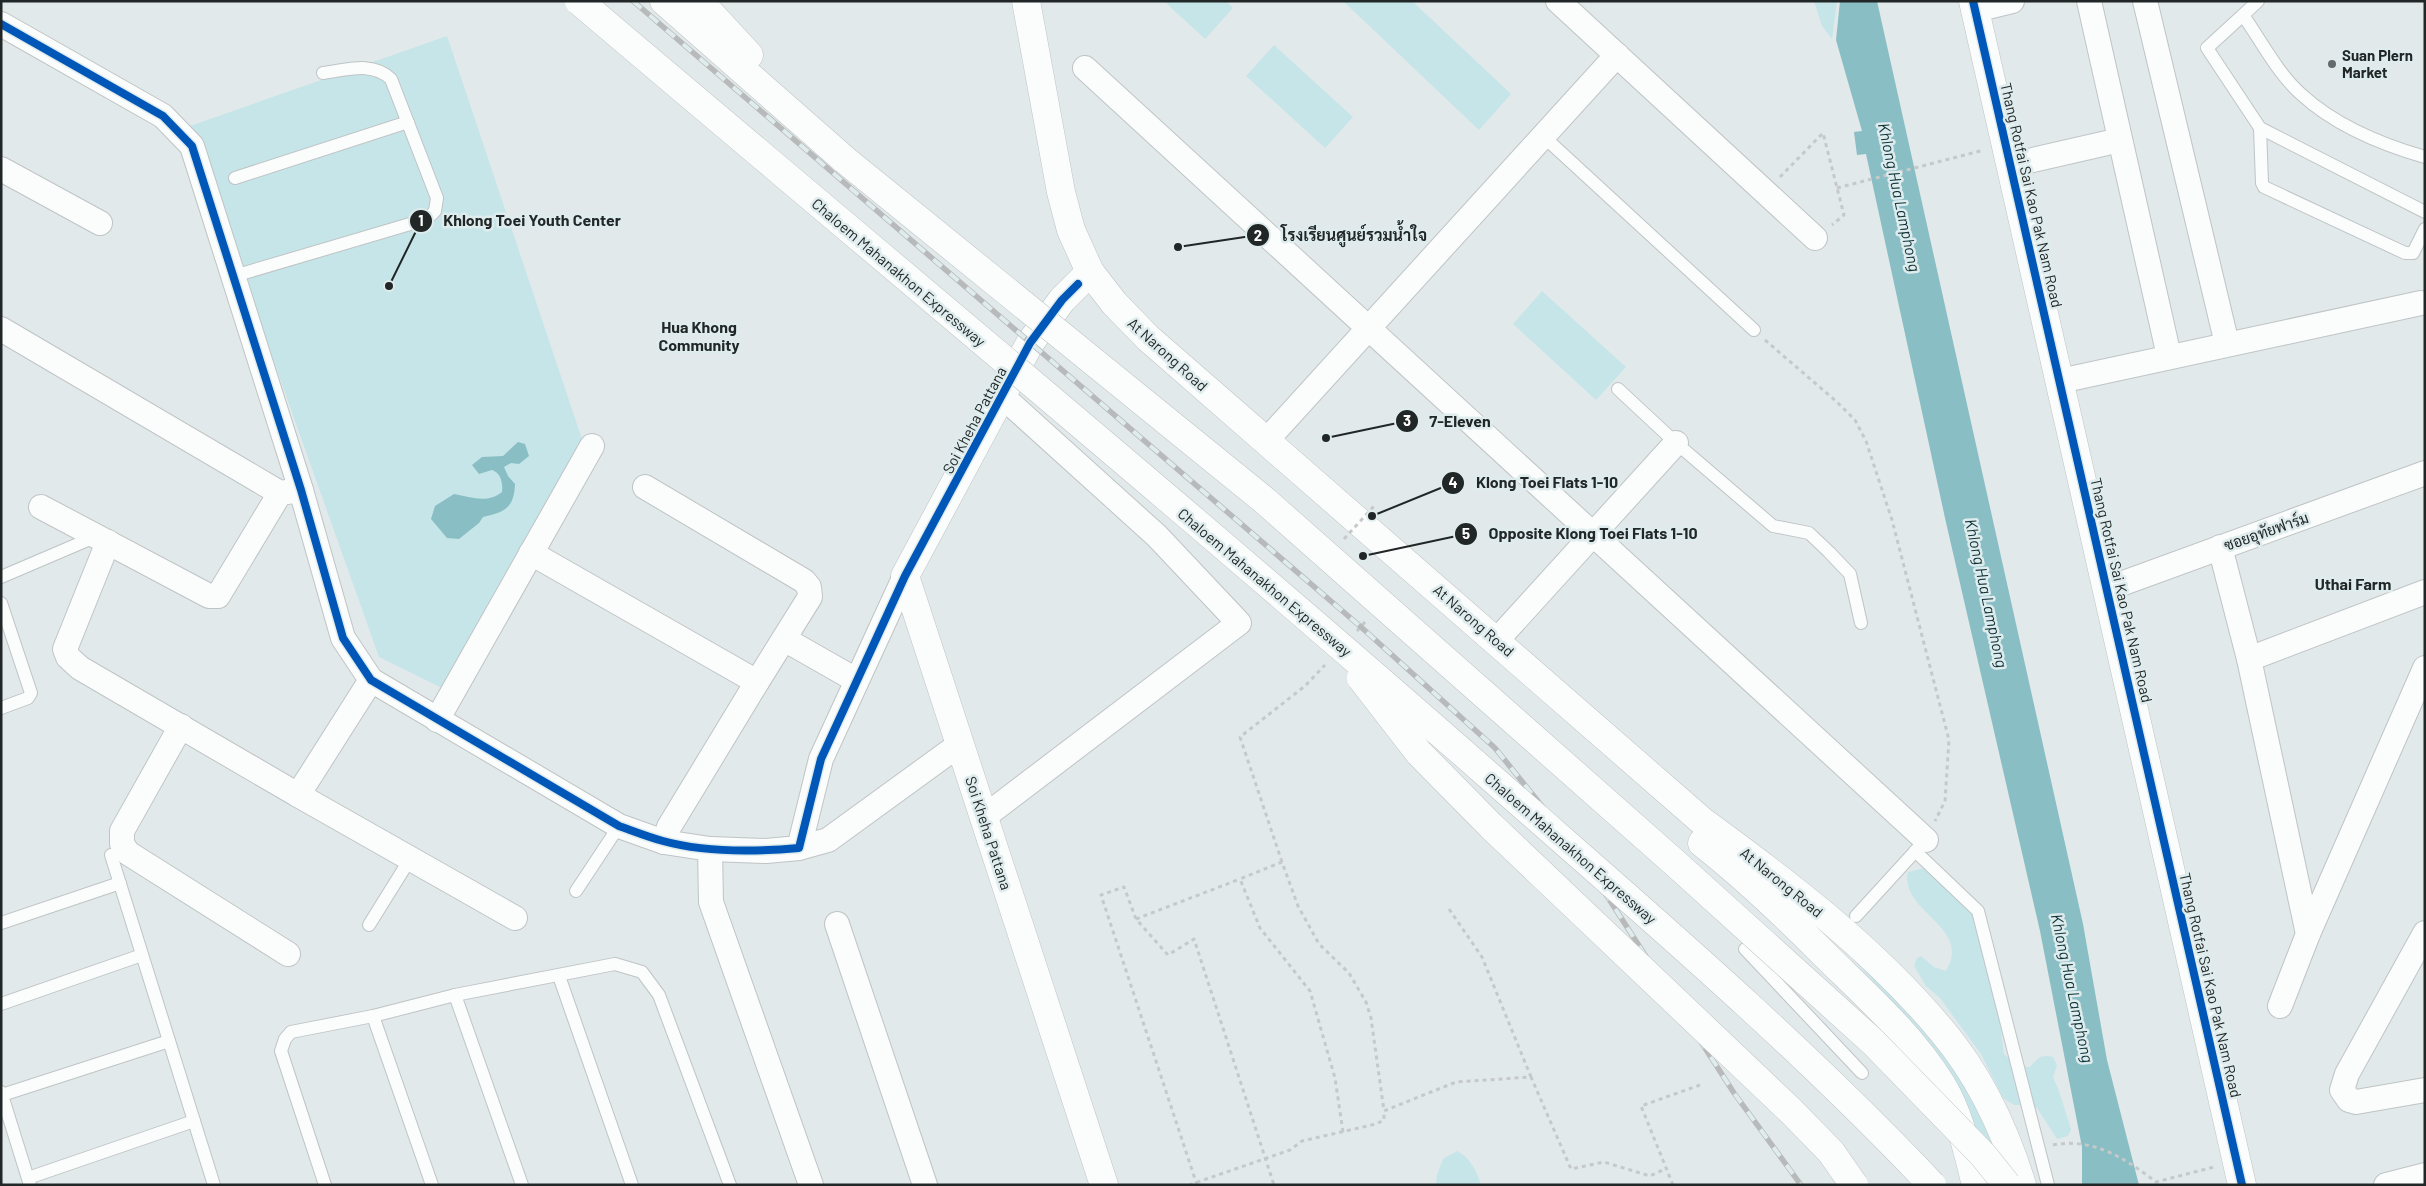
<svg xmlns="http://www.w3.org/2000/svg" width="2426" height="1186" font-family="Barlow,Sarabun,sans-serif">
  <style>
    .green { fill: #c6e5e9 }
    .water { fill: #88bec4 }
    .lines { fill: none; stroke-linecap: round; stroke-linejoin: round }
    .lane-casing { stroke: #bfc4c5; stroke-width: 14 }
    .street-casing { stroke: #bfc4c5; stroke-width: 26 }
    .secondary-casing { stroke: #bfc4c5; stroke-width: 29 }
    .highway-casing { stroke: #bfc4c5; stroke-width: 29 }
    .path { stroke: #c6c9c9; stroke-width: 3; stroke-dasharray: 4 4; stroke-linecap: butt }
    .lane { stroke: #fbfcfc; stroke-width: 12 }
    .street { stroke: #fbfcfc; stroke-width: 24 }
    .secondary { stroke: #fbfcfc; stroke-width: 28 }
    .highway { stroke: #fbfcfc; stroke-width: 28 }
    .rail-casing { stroke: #b8b9ba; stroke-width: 5.5 }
    .rail { stroke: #dfecee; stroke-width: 4; stroke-dasharray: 11; stroke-linecap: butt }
    .highway-bridge-casing { stroke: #bfc4c5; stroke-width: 29; stroke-linecap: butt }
    .path-bridge { stroke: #c6c9c9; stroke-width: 3; stroke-dasharray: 4 4; stroke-linecap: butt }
    .highway-bridge { stroke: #fbfcfc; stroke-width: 28 }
    .cycleway-casing { stroke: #dfecee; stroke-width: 11 }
    .cycleway { stroke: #0057b8; stroke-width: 8 }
    .poi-dot { fill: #656a6b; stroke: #dfecee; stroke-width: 2 }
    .labels { text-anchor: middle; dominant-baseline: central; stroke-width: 5; stroke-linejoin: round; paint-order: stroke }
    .poi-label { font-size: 15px; font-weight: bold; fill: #212626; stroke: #dfecee; text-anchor: start }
    .street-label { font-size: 15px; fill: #212626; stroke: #dfecee }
    .water-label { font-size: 16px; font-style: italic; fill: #0d3236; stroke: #dfecee }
    .neighbourhood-label { font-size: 16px; font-weight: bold; fill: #212626; stroke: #dfecee }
    .leader { fill: none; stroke: #212626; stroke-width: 2 }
    .callout-dot { fill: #212626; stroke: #dfecee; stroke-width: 2 }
    .mark-label { font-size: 15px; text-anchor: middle; font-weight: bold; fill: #fff }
    .callout-label { font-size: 16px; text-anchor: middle; font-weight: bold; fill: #212626; stroke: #dfecee; stroke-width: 5; stroke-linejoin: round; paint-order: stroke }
  </style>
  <rect width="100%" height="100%" fill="#e2e9ea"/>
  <!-- green -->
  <g class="green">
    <path d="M1164 1H1226L1233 8 1205 39Z"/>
    <path d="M1343 1H1412L1511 94 1479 130Z"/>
    <path d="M1814 1H1837L1832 39 1822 26Z"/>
    <path d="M447 36 584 445 446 690 379 657 190 126Z"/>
    <path d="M1274 45 1353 117 1325 148 1246 76Z"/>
    <path d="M1542 291 1626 367 1596 400 1513 324Z"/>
    <path d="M1924 868 1971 911 1985 952 1997 998 2004 1054C2011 1060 2019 1067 2030 1067 2038 1058 2041 1054 2053 1057L2057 1065 2053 1077C2061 1094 2065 1111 2071 1129L2068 1136 2057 1139 2037 1108 2030 1105H2014L2003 1098 1981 1054 1940 998 1926 986 1914 966 1917 958 1921 956 1934 967 1946 971C1973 926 1899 912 1908 872Z"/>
    <path d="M1847 953C1894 992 1937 1037 1969 1089 1987 1119 1998 1153 2010 1185L1890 999Z"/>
    <path d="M1457 1151C1470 1157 1477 1172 1481 1185H1436L1437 1175 1443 1159Z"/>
  </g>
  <!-- water -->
  <g class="water">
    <path d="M1840 1H1877L2083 924 2107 1060 2139 1185H2082V1147L2040 931 1945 518 1866 154 1857 155 1854 132 1862 131 1836 40Z"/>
    <path d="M518 442 525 444 529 456 519 464 511 463 504 467 508 476 515 484C514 509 504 512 483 517L479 523 459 539 447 538 431 519 435 506 454 494C471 497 487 504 502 492 503 483 501 473 492 470L479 474 472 465 482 457 503 456Z"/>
  </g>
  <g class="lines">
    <!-- lane casing -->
    <g class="lane-casing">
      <g id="lane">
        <path d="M2258 1 2243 15C2261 41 2278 74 2302 95 2335 125 2383 145 2425 157"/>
        <path d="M2243 15 2207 48 2260 128 2262 183 2264 187 2405 253H2413L2425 229"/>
        <path d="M2260 128 2425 212"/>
        <path d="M1543 136 1754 330"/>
        <path d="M235 178 408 122"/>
        <path d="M234 276 427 219 435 211 437 198 391 79C372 61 347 70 323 73"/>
        <path d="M1618 389 1676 443 1773 526 1809 533 1829 552 1850 574 1861 623"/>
        <path d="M1 577 97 536"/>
        <path d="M1 603 31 693 28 698 1 708"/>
        <path d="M1915 851 1978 911 2048 1185"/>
        <path d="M111 855 214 1185"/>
        <path d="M576 891 619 826"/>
        <path d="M1856 916 1920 846"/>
        <path d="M1 923 120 883"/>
        <path d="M369 925 410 859"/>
        <path d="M1745 949 1862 1073"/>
        <path d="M559 976 632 1185"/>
        <path d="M455 995 522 1185"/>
        <path d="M1 1004 142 955"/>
        <path d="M373 1016 432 1185"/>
        <path d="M1 1092 30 1185"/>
        <path d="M2 1095 169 1041"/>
        <path d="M28 1178 194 1121"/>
        <path d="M325 1185 281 1051 285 1039 291 1032 373 1016 455 995 615 964 642 972 659 995 730 1185"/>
      </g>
    </g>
    <!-- street casing -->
    <g class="street-casing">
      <g id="street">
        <path d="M1558 1 1815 238"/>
        <path d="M2089 1 2169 356"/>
        <path d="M2145 1 2227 344"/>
        <path d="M1975 10 2012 1"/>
        <path d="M1 24 163 116 192 146 301 490 343 638 371 680 619 826 664 842 710 849 766 851 799 848 821 759 905 576"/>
        <path d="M1085 68 1926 840"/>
        <path d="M2011 165 2120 140"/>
        <path d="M1 169 100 223"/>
        <path d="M1 329 280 493 301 490"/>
        <path d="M2060 381 2421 303"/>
        <path d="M1266 441 1617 55"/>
        <path d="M41 507 209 596H218L280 493"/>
        <path d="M108 542 65 649 68 657 80 668 298 795"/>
        <path d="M2220 547 2249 659 2308 934"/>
        <path d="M531 553 757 682 810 597 809 587 804 581 645 487"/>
        <path d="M2107 589 2425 473"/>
        <path d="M784 639 856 680"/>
        <path d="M1497 640 1676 443"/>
        <path d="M2249 659 2425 592"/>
        <path d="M371 680 298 795 515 918"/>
        <path d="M437 720 592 446"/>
        <path d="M181 726 122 831V844L128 853 288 954"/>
        <path d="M984 817 1239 623 1157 536 1002 396"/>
        <path d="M664 842 669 827 757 682"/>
        <path d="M799 848 828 840 960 744"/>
        <path d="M710 849 711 902 811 1185"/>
        <path d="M837 924 925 1185"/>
        <path d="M2425 933 2347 1074 2342 1090 2349 1100 2356 1102 2425 1090"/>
        <path d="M2280 1006 2308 934 2425 668"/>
        <path d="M2386 1185 2425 1175"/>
      </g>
    </g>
    <!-- secondary casing -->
    <g class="secondary-casing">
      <g id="secondary">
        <path d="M1026 1 1061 192 1071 230 1090 272 1114 303 1148 338 1702 821C1787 883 1874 949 1942 1031 1979 1075 2005 1130 2022 1185"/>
        <path d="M1973 1 2242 1185"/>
        <path d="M1090 272 1062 300 1030 343 905 576 1104 1185"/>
        <path d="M1702 843C1744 876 1782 912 1820 950 1862 992 1910 1033 1942 1085 1960 1115 1967 1150 1976 1185"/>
      </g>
    </g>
    <!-- highway casing -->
    <g class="highway-casing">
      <g id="highway">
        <path d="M664 1 845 160"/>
        <path d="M699 1 749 55"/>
      </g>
    </g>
    <!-- path -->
    <g class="path">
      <path d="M1780 177 1823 133 1844 215 1832 225"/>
      <path d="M1837 188 1984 150"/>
      <path d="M1765 340 1837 402 1855 420 1866 441 1892 520 1949 740 1945 801 1935 821"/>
      <path d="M1357 631 1366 621"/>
      <path d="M1282 862 1240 737 1305 686 1325 665"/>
      <path d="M1449 909 1482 957 1531 1077"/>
      <path d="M1136 919 1240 879"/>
      <path d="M1343 1132 1335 1078 1310 991 1260 928 1240 879 1282 862 1298 906 1319 944 1349 973 1366 1002 1371 1018 1384 1111"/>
      <path d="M2053 1145C2093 1137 2126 1159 2156 1182L2214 1167"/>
      <path d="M1189 1185 1290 1150 1302 1141 1376 1124 1384 1120V1111L1456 1082 1531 1077 1571 1169 1604 1162 1650 1176 1667 1168"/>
      <path d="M1197 1185 1101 895 1124 887 1136 919 1168 955 1194 939 1274 1185"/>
      <path d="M1673 1185 1641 1106 1700 1085"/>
    </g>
    <!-- lane -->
    <use href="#lane" class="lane"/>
    <!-- street -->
    <use href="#street" class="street"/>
    <!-- secondary -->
    <use href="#secondary" class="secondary"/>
    <!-- highway -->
    <use href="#highway" class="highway"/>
    <!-- rail casing -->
    <g class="rail-casing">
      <path id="rail" d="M633 1 1361 627 1495 748 1576 848 1734 1093 1801 1185"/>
    </g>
    <!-- rail -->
    <use href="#rail" class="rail"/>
    <!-- highway-bridge casing -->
    <g class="highway-bridge-casing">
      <g id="highway-bridge">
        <path d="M579 1C882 258 1189 512 1487 774 1638 907 1793 1038 1932 1185"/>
        <path d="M845 160 1264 500 1675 863 1873 1042 1983 1155 2007 1185"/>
        <path d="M1361 678 1419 753 1491 826 1792 1112 1831 1152 1854 1185"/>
      </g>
    </g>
    <!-- path-bridge -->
    <path class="path-bridge" d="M1344 539 1374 506"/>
    <!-- highway-bridge -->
    <use href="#highway-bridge" class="highway-bridge"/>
    <!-- cycleway casing -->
    <g class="cycleway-casing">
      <g id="cycleway">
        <path d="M1973 1 2242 1185"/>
        <path d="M1 24 163 116 192 146 301 490 343 638 371 680 619 826C633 831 648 837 663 841 706 853 754 852 799 848L821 759 905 576 1030 343 1062 300 1078 284"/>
      </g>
    </g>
    <!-- cycleway -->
    <use href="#cycleway" class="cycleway"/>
  </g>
  <!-- markers -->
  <circle class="poi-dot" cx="2332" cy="64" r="5"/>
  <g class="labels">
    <!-- poi labels -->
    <g class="poi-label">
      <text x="2342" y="55">Suan Plern<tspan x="2342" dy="17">Market</tspan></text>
    </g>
    <!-- street labels -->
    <g class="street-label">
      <text transform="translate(2032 195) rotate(77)">Thang Rotfai Sai Kao Pak Nam Road</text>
      <text transform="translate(899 272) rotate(40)">Chaloem Mahanakhon Expressway</text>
      <text transform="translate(1168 354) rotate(42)">At Narong Road</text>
      <text transform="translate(974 420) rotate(-62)">Soi Kheha Pattana</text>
      <text transform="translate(2266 531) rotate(-19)">ซอยอุทัยฟาร์ม</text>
      <text transform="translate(1265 582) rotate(40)">Chaloem Mahanakhon Expressway</text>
      <text transform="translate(2122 590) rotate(77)">Thang Rotfai Sai Kao Pak Nam Road</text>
      <text transform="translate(1474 620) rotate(41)">At Narong Road</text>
      <text transform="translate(989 833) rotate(72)">Soi Kheha Pattana</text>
      <text transform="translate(1571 848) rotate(41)">Chaloem Mahanakhon Expressway</text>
      <text transform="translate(1782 882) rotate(39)">At Narong Road</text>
      <text transform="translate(2211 985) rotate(77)">Thang Rotfai Sai Kao Pak Nam Road</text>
    </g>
    <!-- water labels -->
    <g class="water-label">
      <text transform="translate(1900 197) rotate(78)">Khlong Hua Lamphong</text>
      <text transform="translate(1987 593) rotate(78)">Khlong Hua Lamphong</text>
      <text transform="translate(2073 988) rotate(78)">Khlong Hua Lamphong</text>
    </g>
    <!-- neighbourhood labels -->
    <g class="neighbourhood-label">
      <text x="699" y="326">Hua Khong<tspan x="699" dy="18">Community</tspan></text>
      <text x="2353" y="583">Uthai Farm</text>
    </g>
  </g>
  <!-- callouts -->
  <path class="leader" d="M389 286L421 221M1178 247L1258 235M1326 438L1407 421M1372 516L1453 483M1363 556L1466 534"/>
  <g class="callout-dot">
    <circle cx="389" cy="286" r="5"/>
    <circle cx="1178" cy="247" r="5"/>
    <circle cx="1326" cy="438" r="5"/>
    <circle cx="1372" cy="516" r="5"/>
    <circle cx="1363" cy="556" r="5"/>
    <circle cx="421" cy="221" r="12"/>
    <circle cx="1258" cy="235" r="12"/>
    <circle cx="1407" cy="421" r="12"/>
    <circle cx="1453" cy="483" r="12"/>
    <circle cx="1466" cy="534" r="12"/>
  </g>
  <g class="mark-label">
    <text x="421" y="226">1</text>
    <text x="1258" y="241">2</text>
    <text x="1407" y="426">3</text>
    <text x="1453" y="488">4</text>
    <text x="1466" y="539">5</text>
  </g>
  <g class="callout-label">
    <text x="532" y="226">Khlong Toei Youth Center</text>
    <text x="1354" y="241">โรงเรียนศูนย์รวมน้ำใจ</text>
    <text x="1460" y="427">7-Eleven</text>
    <text x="1547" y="488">Klong Toei Flats 1-10</text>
    <text x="1593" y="539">Opposite Klong Toei Flats 1-10</text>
  </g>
  <!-- border -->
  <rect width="2426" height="1186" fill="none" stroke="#212626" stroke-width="5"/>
</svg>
